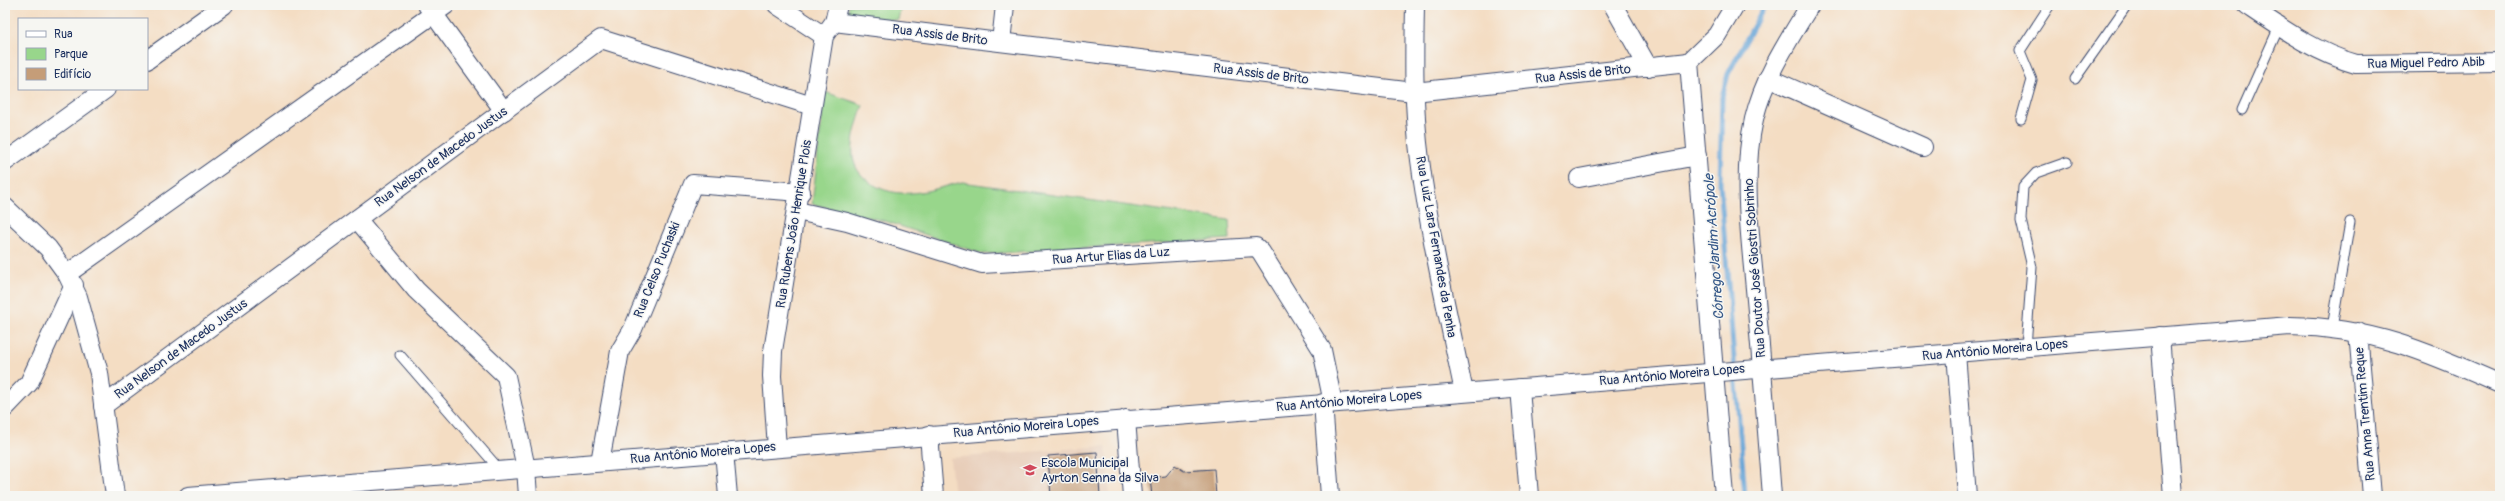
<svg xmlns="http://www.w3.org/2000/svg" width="2505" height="501" font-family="Pangolin,sans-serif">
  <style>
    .built { fill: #e8ceb9 }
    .green { fill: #98d68b; stroke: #5a8274 }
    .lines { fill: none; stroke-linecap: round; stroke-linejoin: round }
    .stream { stroke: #63a2d5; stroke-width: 5 }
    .building { fill: #c59d78 }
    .lane-casing { stroke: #3c496d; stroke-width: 11 }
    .street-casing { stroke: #3c496d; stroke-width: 20 }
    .lane { stroke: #fff; stroke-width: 9 }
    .street { stroke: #fff; stroke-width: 18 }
    .labels { text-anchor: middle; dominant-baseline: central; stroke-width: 3; stroke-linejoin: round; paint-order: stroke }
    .street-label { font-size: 13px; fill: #1b2f5e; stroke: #f6f6f2 }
    .poi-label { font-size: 13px; fill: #1b2f5e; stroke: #f6f6f2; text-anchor: start }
    .water-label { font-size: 14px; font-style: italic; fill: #345788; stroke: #f6f6f2 }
  </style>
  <rect width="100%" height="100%" fill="#f6f6f2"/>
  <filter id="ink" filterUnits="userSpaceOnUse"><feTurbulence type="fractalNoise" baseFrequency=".025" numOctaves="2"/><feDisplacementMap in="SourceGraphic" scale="8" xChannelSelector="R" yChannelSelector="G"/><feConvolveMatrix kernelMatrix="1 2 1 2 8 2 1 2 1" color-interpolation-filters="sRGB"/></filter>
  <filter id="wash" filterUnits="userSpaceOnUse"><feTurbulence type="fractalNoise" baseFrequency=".012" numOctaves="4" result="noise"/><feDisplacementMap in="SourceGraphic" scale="16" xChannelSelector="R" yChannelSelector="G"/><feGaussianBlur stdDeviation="0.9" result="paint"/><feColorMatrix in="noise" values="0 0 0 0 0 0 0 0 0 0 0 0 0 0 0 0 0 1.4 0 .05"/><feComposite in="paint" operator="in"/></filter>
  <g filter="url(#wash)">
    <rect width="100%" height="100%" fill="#f4ddc3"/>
    <!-- built -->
    <path class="built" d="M1106 446 1110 496H954L950 458Z"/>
    <!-- green -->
    <g class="green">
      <path d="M849 5H901L898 20 847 15Z"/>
      <path d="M825 92 863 105C858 121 851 139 853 156 854 167 860 175 868 181 897 203 931 190 962 182L1229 220 1230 239 983 254 885 221 812 204Z"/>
    </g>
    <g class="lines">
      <!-- stream -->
      <path class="stream" d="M1745 496 1720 183 1722 97 1728 74 1765 5"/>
    </g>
    <g id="blocks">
      <!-- building -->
      <g class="building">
        <path d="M1097 452 1100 496H1051L1048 456Z"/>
        <path d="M1175 465 1184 471 1214 469 1216 496H1152L1150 478 1166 476Z"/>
      </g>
    </g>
  </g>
  <g filter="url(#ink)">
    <use href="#blocks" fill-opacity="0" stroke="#3c496d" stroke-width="1"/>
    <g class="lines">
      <!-- lane casing -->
      <g class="lane-casing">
        <g id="lane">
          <path d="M2075 79 2127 5"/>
          <path d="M2242 110 2279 27"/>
          <path d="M2021 119 2032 80 2020 51 2050 5"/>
          <path d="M2332 328 2350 222"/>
          <path d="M2026 347 2032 267 2021 220 2023 187 2036 173 2067 162"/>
          <path d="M400 355 500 470"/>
        </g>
      </g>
      <!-- street casing -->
      <g class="street-casing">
        <g id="street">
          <path d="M427 5 504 111"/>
          <path d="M777 5 824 36"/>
          <path d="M1415 5C1414 57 1413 108 1420 160 1430 238 1448 315 1464 392"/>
          <path d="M1613 5 1648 67"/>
          <path d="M2247 5C2281 28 2316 53 2356 64L2500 62"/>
          <path d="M834 22 1414 92 1689 62"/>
          <path d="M1001 42 1005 5"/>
          <path d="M147 60 224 5"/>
          <path d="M1768 78 1923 147"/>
          <path d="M5 162 106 89"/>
          <path d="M1579 178 1697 156"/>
          <path d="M5 207 48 248 67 274 78 297 99 373 115 496"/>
          <path d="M797 211 847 222 982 264 1256 247 1261 252 1322 350 1333 403"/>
          <path d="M357 219 416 290 506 376 526 468 528 496"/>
          <path d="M67 274 446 5"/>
          <path d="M2358 332 2372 496"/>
          <path d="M2160 336 2173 496"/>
          <path d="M1956 353 1967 496"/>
          <path d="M1520 388 1529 496"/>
          <path d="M1323 403 1330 496"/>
          <path d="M103 406 601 39 812 106"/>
          <path d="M5 408 29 383 74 285"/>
          <path d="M1126 419 1132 496"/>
          <path d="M929 435 934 496"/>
          <path d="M777 448 772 376 773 351 824 36 834 22 838 5"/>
          <path d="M724 452 728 496"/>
          <path d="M600 462 620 351 633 329 693 184 801 192"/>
          <path d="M188 496 2290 326C2370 327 2428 352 2500 384"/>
          <path d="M1724 496 1689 62 1717 35 1735 5"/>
          <path d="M1772 496C1767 431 1762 365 1756 300 1751 241 1741 177 1754 119 1764 77 1788 41 1810 5"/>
        </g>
      </g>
      <!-- lane -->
      <use href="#lane" class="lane"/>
      <!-- street -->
      <use href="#street" class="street"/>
    </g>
  </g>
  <!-- icons -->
  <defs>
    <g id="school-bare" transform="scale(1.08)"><path d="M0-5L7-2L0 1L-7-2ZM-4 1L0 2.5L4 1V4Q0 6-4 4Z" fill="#d1495b" stroke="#f6f6f2" stroke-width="2.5" paint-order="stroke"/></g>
  </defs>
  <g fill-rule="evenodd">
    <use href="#school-bare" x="1030" y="470"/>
  </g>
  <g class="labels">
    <!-- street labels -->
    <g class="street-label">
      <text transform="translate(940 35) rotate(7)">Rua Assis de Brito</text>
      <text transform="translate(2426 63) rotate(-1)">Rua Miguel Pedro Abib</text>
      <text transform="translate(1261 74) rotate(7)">Rua Assis de Brito</text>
      <text transform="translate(1583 74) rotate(-6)">Rua Assis de Brito</text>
      <text transform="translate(441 157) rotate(-36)">Rua Nelson de Macedo Justus</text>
      <text transform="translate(794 224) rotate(-81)">Rua Rubens João Henrique Plois</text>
      <text transform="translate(1436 247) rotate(80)">Rua Luiz Lara Fernandes da Penha</text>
      <text transform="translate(1111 256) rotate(-4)">Rua Artur Elias da Luz</text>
      <text transform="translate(1755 268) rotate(-94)">Rua Doutor José Giostri Sobrinho</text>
      <text transform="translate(657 270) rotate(-68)">Rua Celso Puchaski</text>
      <text transform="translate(181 349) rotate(-36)">Rua Nelson de Macedo Justus</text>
      <text transform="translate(1995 350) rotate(-5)">Rua Antônio Moreira Lopes</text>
      <text transform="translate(1672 375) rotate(-5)">Rua Antônio Moreira Lopes</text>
      <text transform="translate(1349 401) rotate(-5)">Rua Antônio Moreira Lopes</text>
      <text transform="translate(2365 414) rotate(-95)">Rua Anna Trentim Reque</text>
      <text transform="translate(1026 427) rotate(-5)">Rua Antônio Moreira Lopes</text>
      <text transform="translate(703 453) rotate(-5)">Rua Antônio Moreira Lopes</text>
    </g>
    <!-- poi labels -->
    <g class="poi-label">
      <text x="1041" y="463">Escola Municipal<tspan x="1041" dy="15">Ayrton Senna da Silva</tspan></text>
    </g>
    <!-- water labels -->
    <g class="water-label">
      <text transform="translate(1714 247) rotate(-94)">Córrego Jardim Acrópole</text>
    </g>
  </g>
  <!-- margin -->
  <rect width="2505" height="501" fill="none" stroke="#f6f6f2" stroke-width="20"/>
  <!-- legend -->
  <rect x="18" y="18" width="130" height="72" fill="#f6f6f2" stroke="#9ea6b7"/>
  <rect x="26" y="31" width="20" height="6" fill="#ffffff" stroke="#9ea6b7"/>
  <text x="54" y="38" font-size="12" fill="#1b2f5e">Rua</text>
  <rect x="26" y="48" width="20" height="12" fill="#98d68b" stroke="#9ea6b7"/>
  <text x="54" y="58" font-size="12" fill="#1b2f5e">Parque</text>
  <rect x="26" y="68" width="20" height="12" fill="#c59d78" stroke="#9ea6b7"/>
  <text x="54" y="78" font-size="12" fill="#1b2f5e">Edifício</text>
</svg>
